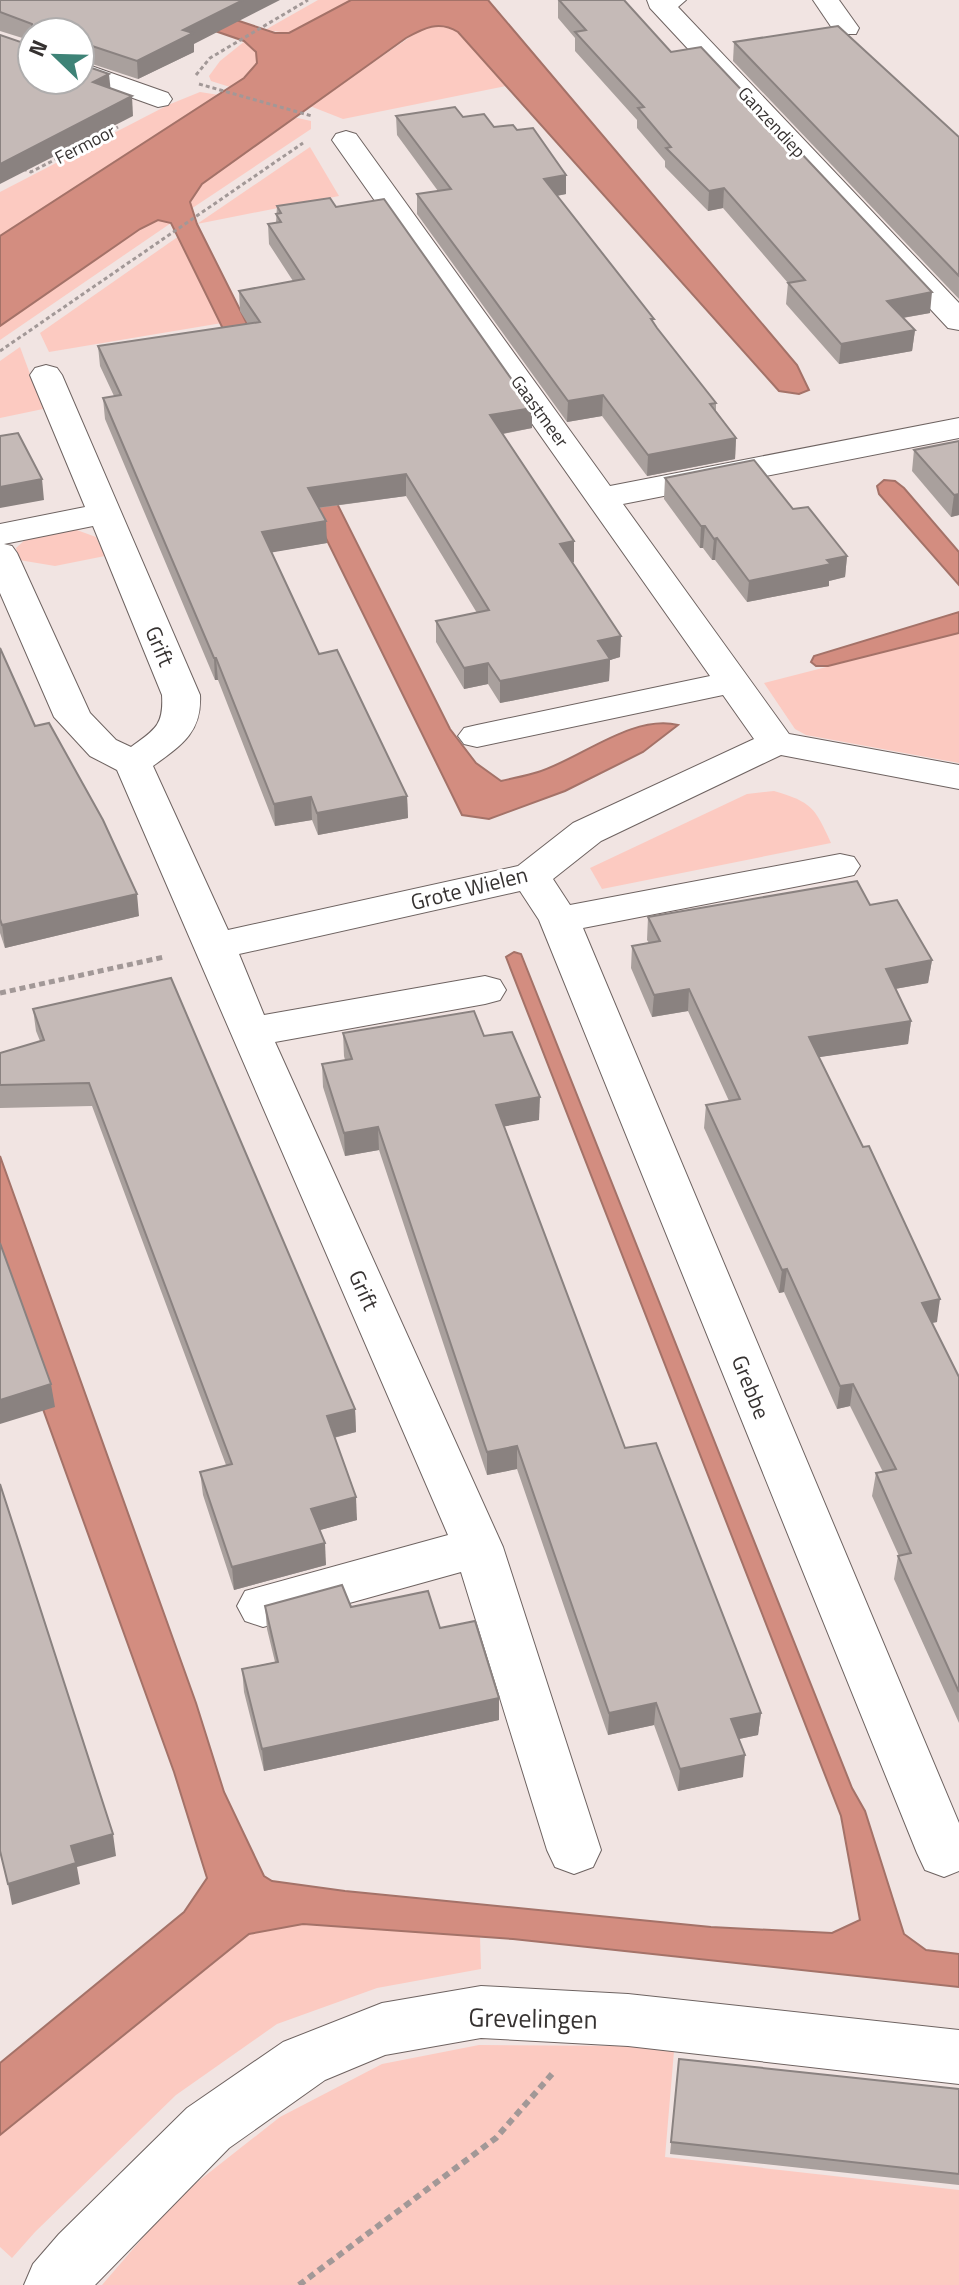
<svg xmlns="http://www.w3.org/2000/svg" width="959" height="2285" font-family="'Titillium Web',sans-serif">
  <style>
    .green { fill: #fccac1 }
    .water { fill: #d38d80; stroke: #a47268; stroke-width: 2 }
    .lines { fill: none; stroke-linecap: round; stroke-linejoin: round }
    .minor-casing { stroke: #6e6361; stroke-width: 2 }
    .path-far2 { stroke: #a29897; stroke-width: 3; stroke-dasharray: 4 3; stroke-linecap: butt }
    .path-far1 { stroke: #a29897; stroke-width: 5; stroke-dasharray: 6 4; stroke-linecap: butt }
    .path { stroke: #a29897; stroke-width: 6; stroke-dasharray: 7 5; stroke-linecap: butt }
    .minor { fill: #fff; fill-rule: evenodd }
    .wall { fill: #a9a09d }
    .shaded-wall { fill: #8a8280 }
    .building { fill: #c5bab7; stroke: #8a8280; stroke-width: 2 }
    .labels { text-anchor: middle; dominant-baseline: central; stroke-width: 6; stroke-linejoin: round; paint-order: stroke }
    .far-street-label { font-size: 18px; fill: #363231; stroke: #fff }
    .street-label { font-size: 22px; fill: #363231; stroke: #fff }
    .near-street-label { font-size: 26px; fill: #363231; stroke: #fff }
  </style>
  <rect width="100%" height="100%" fill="#f1e4e2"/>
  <!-- green -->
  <g class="green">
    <path d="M318 0H351L289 33 265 30Z"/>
    <path d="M426 26H448L458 32 506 86 343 119 310 106Z"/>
    <path d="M245 41 257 52V63L244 78 230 87 211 81 209 76 220 61Z"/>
    <path d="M200 92 219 95 0 236V192L168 105Z"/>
    <path d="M293 117 311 121V129L191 209 190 202 202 184Z"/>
    <path d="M310 147 339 196 197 224Z"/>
    <path d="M159 220 171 223 0 340V326L140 229Z"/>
    <path d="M179 236 222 323 49 352 40 333Z"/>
    <path d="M20 347 43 409 0 418V361Z"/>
    <path d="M74 529 96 537 105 556 55 566 19 560 16 548 27 538Z"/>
    <path d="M959 633V763L806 735 795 729 764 683Z"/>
    <path d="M774 791C812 802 815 808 831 843L602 889 590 868 747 794Z"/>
    <path d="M303 1924 480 1936 481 1969 377 1988 277 2024 176 2095 35 2232 12 2258 0 2247V2135L249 1934Z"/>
    <path d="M479 2045 630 2046 674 2051 665 2157 959 2190V2285H102L177 2198 280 2117 382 2064Z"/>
  </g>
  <!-- water -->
  <g class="water">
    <path d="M125 0H176L275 33H289L351 0H488L797 365 809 390 799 394 779 391 458 32C439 20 424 28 406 38L202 184 190 202 197 224 450 729 476 763 501 781C513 778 526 776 538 772 580 759 632 714 678 725L643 752 565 791 489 819 462 815 171 223 158 220 140 229 0 326V236L244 78 257 63 256 52 244 41Z"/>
    <path d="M884 480 895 481 904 488 959 552V585L879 494 877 486Z"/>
    <path d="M959 612V633L828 666H816L811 662 814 656Z"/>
    <path d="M514 952 521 954 852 1788 865 1811 904 1934 926 1950 959 1954V1987L513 1939 303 1924 249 1934 0 2135V2063L184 1912 207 1878 174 1772 0 1290V1156L196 1703 224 1792 264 1876 272 1881 345 1891 711 1927 832 1933 860 1920 841 1816 506 957Z"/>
  </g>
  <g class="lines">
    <!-- minor casing -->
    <g class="minor-casing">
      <g id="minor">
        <path d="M647 0H686L678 7 959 303V330L948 328 650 8Z"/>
        <path d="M813 0H839L859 28 856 34H836Z"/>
        <path d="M80 62 168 93 172 99 168 105 158 107 80 79Z"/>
        <path d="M346 131 356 134 610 486 959 418V438L623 504 789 734 959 765V789L781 755 601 841 553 879 570 905 840 854 854 857 860 866 854 875 840 878 583 928 959 1823V1871L944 1877 925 1870 917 1853 539 920 520 891 239 954 264 1015 485 976 500 980 506 990 500 1000 485 1004 275 1042 503 1547 601 1850 593 1867 574 1874 555 1867 547 1850 461 1572 263 1627 245 1621 237 1606 245 1591 448 1535 117 770 90 756 54 717 0 593V524L85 507 30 375 35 368 46 365 57 368 62 375 200 695C202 732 182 745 153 766L228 930 518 866 573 823 754 739 723 695 477 747 464 744 458 736 464 728 477 725 710 676 332 140 336 134ZM93 526 162 695C164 726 154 730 131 747L116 740 90 713 17 553 12 546 4 544Z"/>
        <path d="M481 1986 628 1994 959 2030V2084L628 2046 481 2038 385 2055 325 2080 229 2148 95 2285H24L33 2264 59 2234 187 2108 283 2042 382 2003Z"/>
      </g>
    </g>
    <!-- path-far2 -->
    <g class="path-far2">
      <path d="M196 75 210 58 308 0"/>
      <path d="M199 84 312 116"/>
      <path d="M23 169 31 172 118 127"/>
      <path d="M0 351 303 143"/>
    </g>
    <!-- path-far1 -->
    <path class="path-far1" d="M0 993 164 957"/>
    <!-- path -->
    <path class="path" d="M299 2285 496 2138 552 2074"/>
    <!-- minor -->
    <use href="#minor" class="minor"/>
  </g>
  <!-- wall -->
  <g class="wall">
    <path d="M0 0 194 44V52L138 79 80 60V32H32V41L0 31Z"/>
    <path d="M558 0 671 52 930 313 903 318 915 330 912 351 839 364 786 304 788 283 723 208 708 211 665 167V161L637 128V120L575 51V38L558 18Z"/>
    <path d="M734 42 959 137V299L733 61Z"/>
    <path d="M396 116 463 117 494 127 517 130 566 175V194L557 196 654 324 716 403V411L736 438 735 459 647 476 602 416 567 422 417 214V194L438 191 397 135Z"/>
    <path d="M277 206 336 207 532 428 503 434 574 541V562L573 563 620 657 610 660 609 681 500 703 488 684 464 689 436 642V621L477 613 406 496 319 508 327 543 271 552 319 654 407 796 408 818 318 835 312 820 275 826 218 680H215L105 419 103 398 114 396 100 366 98 346 248 324 240 311 239 291 293 281 269 244 268 224 276 223Z"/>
    <path d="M959 441V515L951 517 912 471 914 450Z"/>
    <path d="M665 478 793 509 847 556 845 577 829 581V586L747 602 715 560H712L703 548H700L664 499Z"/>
    <path d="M0 648 35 726 139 916 5 948 0 933Z"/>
    <path d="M870 905 932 960 928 983 895 989 911 1021 908 1044 819 1057 937 1322 932 1323 959 1377V1723L894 1579 898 1556H899L872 1496 876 1473 883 1472 850 1406 837 1409 784 1292 779 1293 704 1128 706 1105 729 1101 688 1011 652 1017 631 968 632 946 649 943 647 940 648 917Z"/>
    <path d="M33 1009 355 1409 356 1432 334 1438 357 1520 320 1530 326 1565 234 1590 203 1495 200 1472 226 1465 92 1106 0 1108V1053L40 1041 36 1031Z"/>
    <path d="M343 1033 484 1036 539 1120 504 1126 625 1448 761 1713 758 1735 739 1739 743 1777 678 1791 654 1725 608 1735 517 1469 487 1475 379 1150 345 1156 323 1087 322 1064 345 1060 344 1056Z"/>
    <path d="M265 1606 351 1607 440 1628 499 1720 264 1771 244 1692 242 1669 275 1662 267 1629Z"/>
    <path d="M679 2059 959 2089V2185L670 2154Z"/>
  </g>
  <!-- shaded-wall -->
  <g class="shaded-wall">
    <path d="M243 0H280L194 44V52L138 79 137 61 183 30Z"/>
    <path d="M109 74 111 93 93 82Z"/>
    <path d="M132 96 133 116 0 184V164Z"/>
    <path d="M566 175V194L544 198V179Z"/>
    <path d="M724 188 723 208 708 211 709 191Z"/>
    <path d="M932 292 930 313 884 321 887 301Z"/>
    <path d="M915 330 912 351 839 364 841 344Z"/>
    <path d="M603 395 602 416 567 422 568 401Z"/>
    <path d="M532 408V428L490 436V415Z"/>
    <path d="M736 438 735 459 647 476 648 455Z"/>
    <path d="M406 474V496L308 509V488Z"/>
    <path d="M42 479 44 500 0 508V487Z"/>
    <path d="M959 494V515L951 517 954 495Z"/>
    <path d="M326 521 327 543 263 554 262 532Z"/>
    <path d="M701 526H705L703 548H700Z"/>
    <path d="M717 538 715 560H712L714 539Z"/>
    <path d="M574 541V562L559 565 560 544Z"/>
    <path d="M847 556 845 577 829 581V586L747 602 749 581 827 560Z"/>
    <path d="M621 636 620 657 610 660 609 681 500 703V681L598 641Z"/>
    <path d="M214 658H216L218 680H215Z"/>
    <path d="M488 663V684L464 689V668Z"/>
    <path d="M407 796 408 818 318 835 317 813Z"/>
    <path d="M311 797 312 820 275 826 274 804Z"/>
    <path d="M137 894 139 916 5 948 2 925Z"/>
    <path d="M932 960 928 983 883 991 886 969Z"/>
    <path d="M689 989 688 1011 652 1017 654 995Z"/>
    <path d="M911 1021 908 1044 807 1059 809 1037Z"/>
    <path d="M540 1097 539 1120 496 1128V1105Z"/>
    <path d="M378 1127 379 1150 345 1156 344 1133Z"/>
    <path d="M787 1269 784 1292 779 1293 782 1270Z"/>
    <path d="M940 1299 937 1322 918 1325 922 1303Z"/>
    <path d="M51 1384 55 1407 0 1424V1400Z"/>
    <path d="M853 1384 850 1406 837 1409 840 1386Z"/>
    <path d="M355 1409 356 1432 328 1439 327 1416Z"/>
    <path d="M517 1446V1469L487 1475V1452Z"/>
    <path d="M356 1497 357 1520 313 1532 311 1509Z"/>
    <path d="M325 1543 326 1565 234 1590 232 1567Z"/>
    <path d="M499 1698V1720L264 1771 262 1749Z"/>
    <path d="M656 1703 654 1725 608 1735 609 1713Z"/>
    <path d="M761 1713 758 1735 729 1741 731 1719Z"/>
    <path d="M745 1755 743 1777 678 1791 680 1769Z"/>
    <path d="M113 1834 116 1856 77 1867 80 1884 12 1905 8 1884 71 1846Z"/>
  </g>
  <!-- building -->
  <g class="building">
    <path d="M0 0H243L183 30 193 33 137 61 80 42V32H33L32 24 0 12Z"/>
    <path d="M559 0H624L671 52 701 47 932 292 887 301 915 330 841 344 788 283 805 280 724 188 709 191 666 148 671 147 638 108 644 107 575 32 586 30Z"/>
    <path d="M838 26 959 137V276L734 42Z"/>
    <path d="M0 35 29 45 32 43V80H80V64L109 74 93 82 132 96 0 164Z"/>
    <path d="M455 107 463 117 484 114 494 127 513 125 517 130 533 128 566 175 544 179 654 319H651L657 328 716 403 710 404 736 438 648 455 603 395 568 401 417 194 451 189 396 116Z"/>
    <path d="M330 198 336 207 384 199 532 408 490 415 574 541 560 544 621 636 598 641 610 659 500 681 488 663 464 668 436 621 489 610 406 474 308 488 326 521 262 532 319 654 337 650 407 796 317 813 311 797 274 804 216 658H214L103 398 121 395 98 346 260 322 239 291 304 279 268 224 281 222 276 214 281 213 277 206Z"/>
    <path d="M18 433 42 479 0 487V436Z"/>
    <path d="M959 441V494L954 495 914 450Z"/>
    <path d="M754 460 793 509 808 507 847 556 827 560 831 564 749 581 717 538 714 539 705 526H701L665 478Z"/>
    <path d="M0 648 35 726 49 723 103 820 137 894 2 925 0 919Z"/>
    <path d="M857 881 870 905 897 900 932 960 886 969 911 1021 809 1037 863 1147 869 1146 940 1299 922 1303 959 1377V1692L898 1556 911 1553 876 1473 896 1469 853 1384 840 1386 787 1269 782 1270 706 1105 740 1099 689 989 654 995 632 946 660 941 648 917Z"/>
    <path d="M171 978 355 1409 327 1416 356 1497 311 1509 325 1543 232 1567 200 1472 232 1464 89 1083 0 1085V1053L44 1040 33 1009Z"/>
    <path d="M474 1011 484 1036 512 1032 540 1097 496 1105 625 1448 656 1443 761 1713 731 1719 745 1755 680 1769 656 1703 609 1713 517 1446 487 1452 378 1127 344 1133 322 1064 352 1059 343 1033Z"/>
    <path d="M0 1243 51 1384 0 1400Z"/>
    <path d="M0 1484 113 1834 71 1846 76 1863 8 1884 0 1851Z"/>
    <path d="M342 1585 351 1607 428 1591 440 1628 475 1621 499 1698 262 1749 242 1669 278 1662 265 1606Z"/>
    <path d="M679 2059 959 2089V2174L671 2142Z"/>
  </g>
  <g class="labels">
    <!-- far-street labels -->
    <g class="far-street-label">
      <text transform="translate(772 122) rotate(47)">Ganzendiep</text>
      <text transform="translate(85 144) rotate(-27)">Fermoor</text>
      <text transform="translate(540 411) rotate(54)">Gaastmeer</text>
    </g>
    <!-- street labels -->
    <g class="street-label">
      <text transform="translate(160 646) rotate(67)">Grift</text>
      <text transform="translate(469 888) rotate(-14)">Grote Wielen</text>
      <text transform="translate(364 1290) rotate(66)">Grift</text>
      <text transform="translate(751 1387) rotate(68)">Grebbe</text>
    </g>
    <!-- near-street labels -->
    <g class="near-street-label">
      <text transform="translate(533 2018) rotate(1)">Grevelingen</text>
    </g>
  </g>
  <!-- north arrow -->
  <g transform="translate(56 56) rotate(293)"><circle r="38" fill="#ffffff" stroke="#afadad" stroke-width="2"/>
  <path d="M0-6L14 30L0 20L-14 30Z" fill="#3e8377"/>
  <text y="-12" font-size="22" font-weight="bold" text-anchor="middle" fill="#363231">N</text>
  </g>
</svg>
